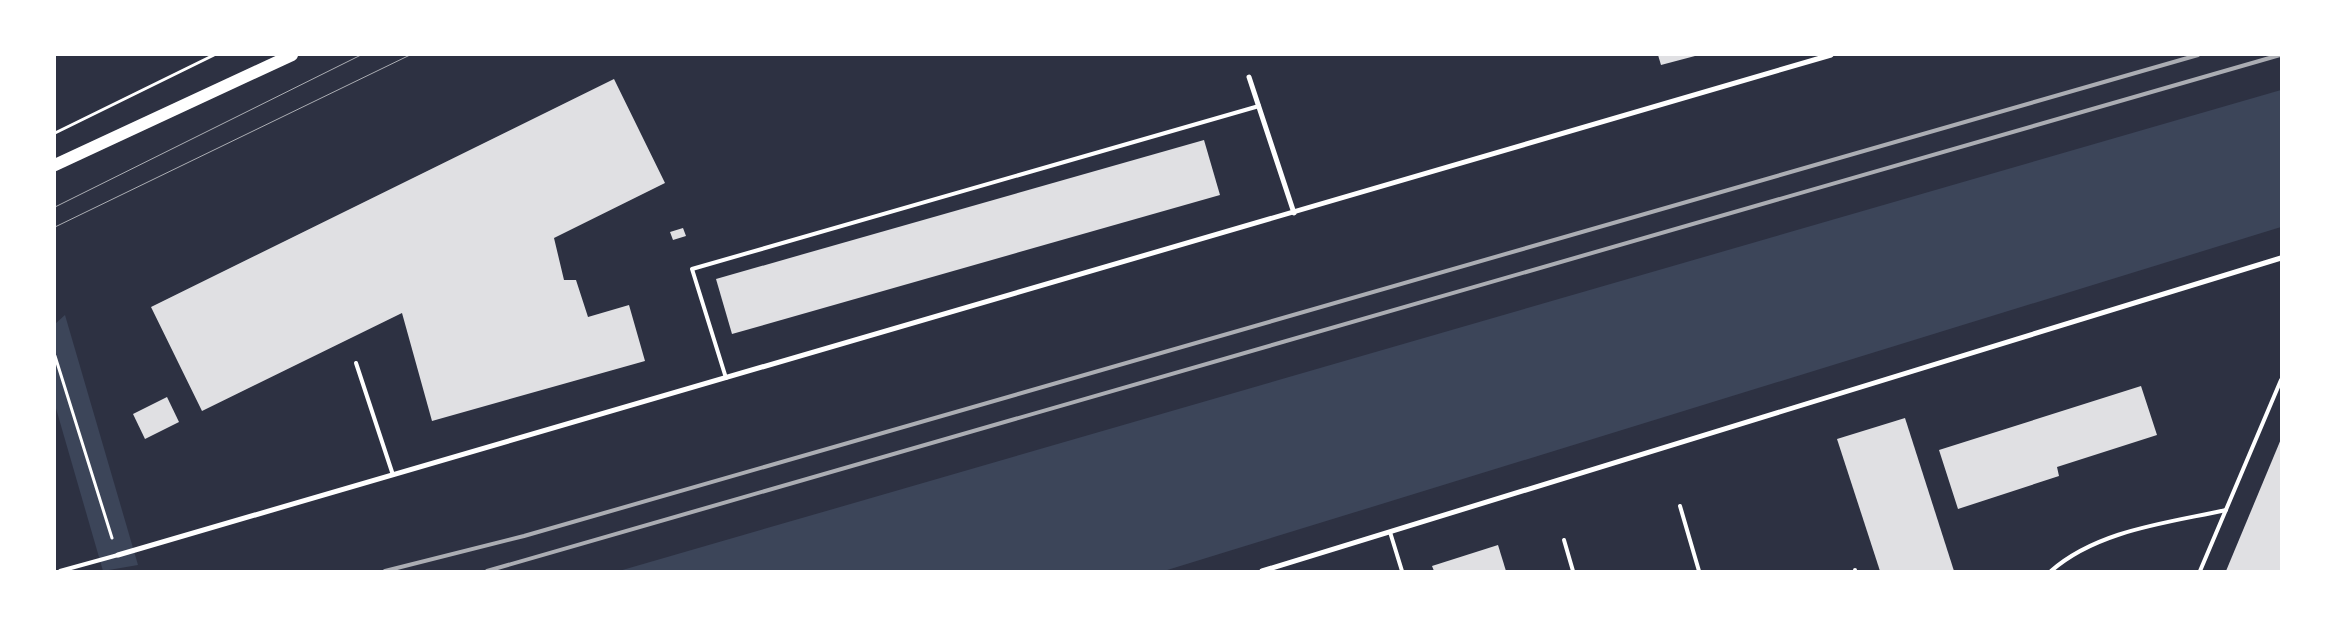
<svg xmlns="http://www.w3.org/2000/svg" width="2336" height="626" font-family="'Space Grotesk',sans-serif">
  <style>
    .green { fill: #3c4559 }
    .building { fill: #e0e0e3 }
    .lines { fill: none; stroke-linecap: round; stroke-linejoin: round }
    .path { stroke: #fff; stroke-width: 3 }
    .service { stroke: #fff; stroke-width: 4 }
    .minor { stroke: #fff; stroke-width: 5 }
    .primary { stroke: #fff; stroke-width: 12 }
    .tram { stroke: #abadb3; stroke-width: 1 }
    .rail { stroke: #abadb3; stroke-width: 4 }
  </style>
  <rect width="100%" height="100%" fill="#2d3142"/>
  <!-- green -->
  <g class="green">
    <path d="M2281 90V227L1164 571H619Z"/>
    <path d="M65 315 138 565 103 571 55 405V324Z"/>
  </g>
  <!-- building -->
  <g class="building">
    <path d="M1658 55H1695V56L1661 65Z"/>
    <path d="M614 79 665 183 554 238 564 280H576L588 317 629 305 645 361 432 421 402 313 202 411 151 307Z"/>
    <path d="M1204 140 1220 195 732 334 716 279Z"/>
    <path d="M683 228 686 236 673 240 670 232Z"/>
    <path d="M2141 386 2157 435 2057 467 2059 476 1958 509 1939 450Z"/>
    <path d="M167 397 179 422 145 439 133 414Z"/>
    <path d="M1905 418 1954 571H1880L1837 439Z"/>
    <path d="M2281 439V571H2226Z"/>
    <path d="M1498 545 1506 571H1434L1432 566Z"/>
  </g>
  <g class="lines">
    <!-- path -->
    <g class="path">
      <path d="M55 133 214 55"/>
      <path d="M55 356 112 538"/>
    </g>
    <!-- service -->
    <g class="service">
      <path d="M356 363 393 475"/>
      <path d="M726 378 692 269 1259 106"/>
      <path d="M1680 506 1699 571"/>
      <path d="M1390 532 1402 571"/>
      <path d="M1564 540 1573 571"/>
      <path d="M1855 570V571"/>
      <path d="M60 571 118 555"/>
      <path d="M2051 571C2098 530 2167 523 2226 510"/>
      <path d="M2200 571 2281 380"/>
    </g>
    <!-- minor -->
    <g class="minor">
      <path d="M1249 77 1294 213"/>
      <path d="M118 555 1831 55"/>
      <path d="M1262 571 2281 258"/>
    </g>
    <!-- primary -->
    <path class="primary" d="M55 165 292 55"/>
    <!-- tram -->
    <g class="tram">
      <path d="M55 207 361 55"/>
      <path d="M55 227 410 55"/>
    </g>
    <!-- rail -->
    <g class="rail">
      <path d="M385 571 524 536 2198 55"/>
      <path d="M487 571 2280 55"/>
    </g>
  </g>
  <!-- border -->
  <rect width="2336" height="626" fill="none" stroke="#ffffff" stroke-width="112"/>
</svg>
